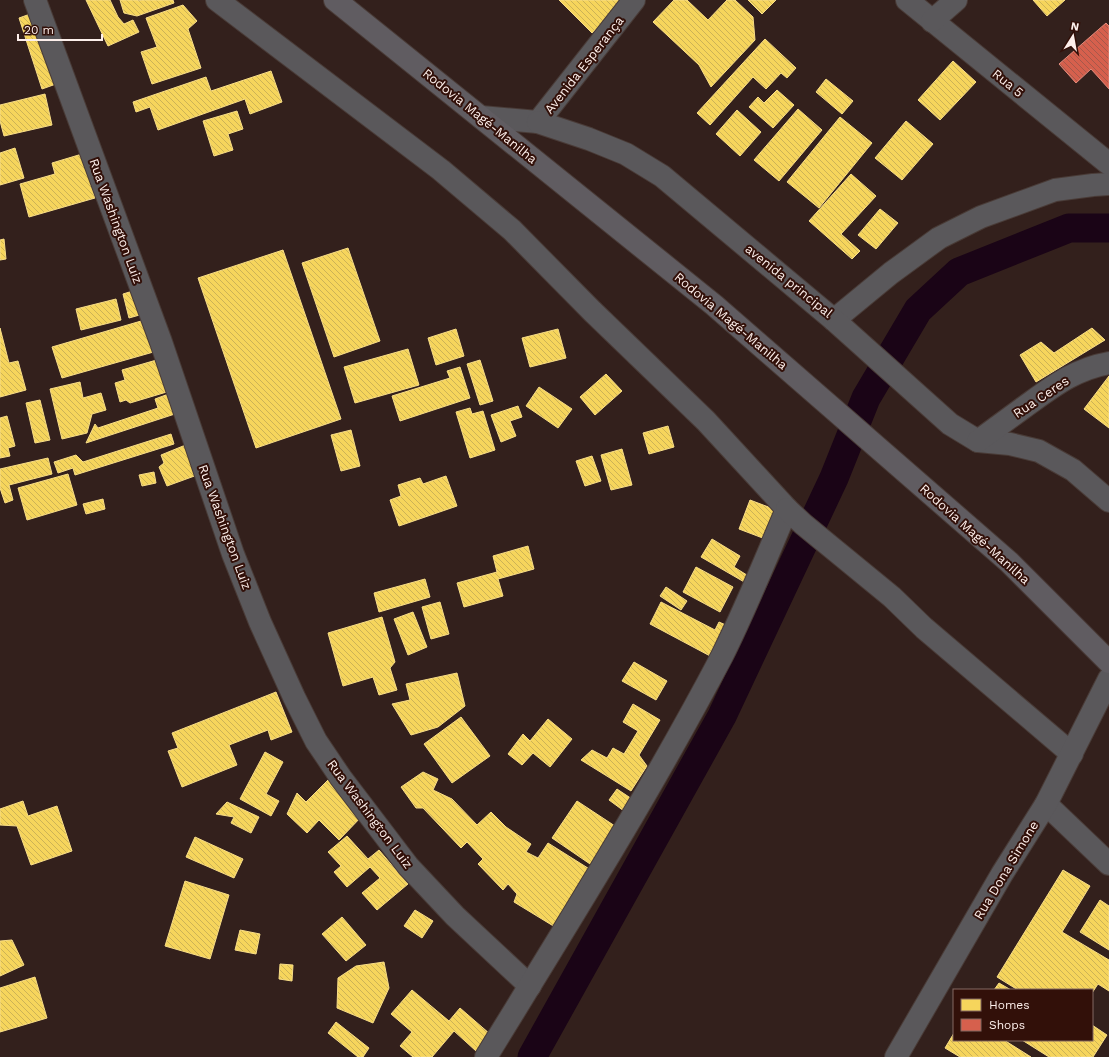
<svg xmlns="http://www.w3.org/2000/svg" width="1109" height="1057" font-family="'Work Sans',sans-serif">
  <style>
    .homes { fill: url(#homes-back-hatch); stroke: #f8dd87 }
    .shops { fill: url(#shops-back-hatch); stroke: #e28b7c }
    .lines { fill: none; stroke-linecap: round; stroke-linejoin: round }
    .canal { stroke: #1a0416; stroke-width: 29 }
    .minor-casing { stroke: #493b37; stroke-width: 24 }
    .highway-casing { stroke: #493b37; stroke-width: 24 }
    .minor { stroke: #5a585b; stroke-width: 22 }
    .highway { stroke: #605c61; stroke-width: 22 }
    .labels { text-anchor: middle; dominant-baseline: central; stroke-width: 4; stroke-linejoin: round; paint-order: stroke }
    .street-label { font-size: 13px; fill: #fdefeb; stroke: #321009 }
  </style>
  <defs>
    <pattern id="homes-back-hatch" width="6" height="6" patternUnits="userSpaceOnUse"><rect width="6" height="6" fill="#f6d55c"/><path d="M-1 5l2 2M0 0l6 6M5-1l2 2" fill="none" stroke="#ccb256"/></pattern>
    <pattern id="shops-back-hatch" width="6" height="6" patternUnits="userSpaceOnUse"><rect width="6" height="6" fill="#d6604d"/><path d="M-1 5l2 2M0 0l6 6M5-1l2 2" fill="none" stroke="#a6584b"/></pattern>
  </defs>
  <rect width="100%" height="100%" fill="#33201c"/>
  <!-- homes -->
  <g class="homes">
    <path d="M86 0H110L118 17 124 24 133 20 139 32 108 46Z"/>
    <path d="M120 0H138V1L142 0H173L174 3 137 16 124 13Z"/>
    <path d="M559 0H625L626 1 592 33Z"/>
    <path d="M674 0H687L708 20 727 0H735L753 17 755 40 711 87 699 65 653 22Z"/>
    <path d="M748 0H776L762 14Z"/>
    <path d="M1033 0H1065L1047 16Z"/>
    <path d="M183 5 197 21 188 29 201 68 152 84 141 52 157 47 146 18Z"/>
    <path d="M33 13 56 84 42 89 19 18Z"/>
    <path d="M765 39 796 68 787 78 781 73 766 89 753 77 710 125 697 113Z"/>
    <path d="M953 61 976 82 940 120 918 100Z"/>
    <path d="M271 71 282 102 250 114 245 99 158 130 150 107 136 112 133 102 206 77 211 91Z"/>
    <path d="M826 79 853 101 842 114 816 92Z"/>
    <path d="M777 90 794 105 773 128 749 107 758 97 764 103Z"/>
    <path d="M45 94 52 125 4 136 0 121V105Z"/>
    <path d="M798 109 822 130 779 181 754 160Z"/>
    <path d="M737 110 761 132 740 156 716 134Z"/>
    <path d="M237 111 243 129 228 134 233 150 214 156 203 121Z"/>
    <path d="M840 117 872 143 819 208 787 182Z"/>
    <path d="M906 121 933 144 902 180 875 158Z"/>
    <path d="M15 148 24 178 0 185V153Z"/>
    <path d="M82 154 95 198 29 217 20 184 55 174 52 163Z"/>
    <path d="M851 174 876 196 841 234 860 251 852 259 809 221Z"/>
    <path d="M880 209 898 223 876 249 858 235Z"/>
    <path d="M4 239 6 259 0 260V240Z"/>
    <path d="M348 248 380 341 334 357 302 263Z"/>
    <path d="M283 250 341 419 256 448 198 278Z"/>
    <path d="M136 290 143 314 129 318 123 294Z"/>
    <path d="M116 299 121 320 81 330 76 309Z"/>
    <path d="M148 319 157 351 62 378 52 347Z"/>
    <path d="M0 328 9 363 18 361 26 390 0 397Z"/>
    <path d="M1092 328 1105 340 1036 382 1020 355 1041 342 1054 353Z"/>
    <path d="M456 329 464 356 436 365 428 338Z"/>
    <path d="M558 329 566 358 530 367 522 338Z"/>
    <path d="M408 349 419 385 355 403 344 367Z"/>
    <path d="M160 359 170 391 130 403 126 400 120 402 115 383 125 380 122 370Z"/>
    <path d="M480 360 493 401 480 405 467 364Z"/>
    <path d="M460 367 470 398 400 421 392 396 450 378 447 371Z"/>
    <path d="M606 374 622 391 595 415 580 397Z"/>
    <path d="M1109 376V428L1084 409Z"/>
    <path d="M80 382 83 398 101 393 106 410 92 414 87 433 62 439 50 389Z"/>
    <path d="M539 387 572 409 558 428 526 406Z"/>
    <path d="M174 392 181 412 86 443 95 424 98 428 158 408 155 399Z"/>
    <path d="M40 400 50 440 35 443 26 403Z"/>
    <path d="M518 406 522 417 510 421 516 436 501 442 491 415Z"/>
    <path d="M470 408 472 414 483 411 495 450 470 458 456 412Z"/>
    <path d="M7 416 15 446 8 448 10 456 0 458V418Z"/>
    <path d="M668 426 674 447 649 454 643 433Z"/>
    <path d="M351 430 360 466 341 471 331 435Z"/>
    <path d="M171 434 174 444 75 475 73 468 58 473 54 462 76 455 83 462Z"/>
    <path d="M188 444 200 474 167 486 159 467 164 463 161 455Z"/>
    <path d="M622 449 632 485 611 490 601 455Z"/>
    <path d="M592 456 601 481 585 486 576 461Z"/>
    <path d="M48 458 52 474 9 485 13 500 5 503 0 488V469Z"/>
    <path d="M154 472 156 483 142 486 139 475Z"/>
    <path d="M68 474 77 505 27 520 18 488Z"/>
    <path d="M446 476 457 506 399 526 390 500 401 496 398 485 420 478 423 484Z"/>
    <path d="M103 499 105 509 86 514 83 504Z"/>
    <path d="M750 500 779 511 768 540 739 529Z"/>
    <path d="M712 539 740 556 734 567 750 577 746 583 701 557Z"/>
    <path d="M528 546 534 569 498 579 503 596 464 607 457 583 497 572 493 556Z"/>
    <path d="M696 567 733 587 720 612 683 592Z"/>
    <path d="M425 579 430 597 379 612 374 593Z"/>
    <path d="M666 587 687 601 681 610 660 596Z"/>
    <path d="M440 602 449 634 431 639 422 607Z"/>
    <path d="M661 602 715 630 719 622 728 626 712 657 650 624Z"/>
    <path d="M413 612 427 647 408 655 394 619Z"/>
    <path d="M382 617 395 662 390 668 397 690 379 695 373 677 343 686 328 633Z"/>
    <path d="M634 662 667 681 656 700 622 681Z"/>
    <path d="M457 673 465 706 438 727 411 735 392 704 410 700 406 684Z"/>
    <path d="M276 692 292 732 271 740 268 730 229 745 237 765 182 787 168 751 178 748 172 733Z"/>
    <path d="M633 704 660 720 639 755 647 766 631 791 581 760 592 750 607 758 613 748 624 754 638 731 623 722Z"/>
    <path d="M461 717 490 756 452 783 424 744Z"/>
    <path d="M548 719 572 739 550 767 533 753 522 765 508 754 523 734 530 741Z"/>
    <path d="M265 752 283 762 266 794 279 801 271 816 240 799Z"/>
    <path d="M423 772 438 779 433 790 452 799 477 825 491 812 506 827 531 844 526 852 538 858 548 843 591 870 555 927 514 902 517 894 508 884 503 890 478 864 483 859 467 842 461 848 423 808H416L401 787Z"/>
    <path d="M328 780 364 814 339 840 319 820 307 833 287 814 297 793 306 802Z"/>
    <path d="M617 789 632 799 624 811 609 800Z"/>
    <path d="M23 801 28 816 57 806 72 851 31 865 17 826 0 825V809Z"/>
    <path d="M577 801 618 828 593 866 552 838Z"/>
    <path d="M227 802 259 817 251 833 231 823 234 817 216 814Z"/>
    <path d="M347 836 368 859 379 850 408 884 377 910 362 893 380 878 370 867 347 887 334 872 341 866 328 852Z"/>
    <path d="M195 837 243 859 234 878 186 857Z"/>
    <path d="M1063 870 1090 886 1062 932 1109 960V991L1098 984 1092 993V990H1018L997 977Z"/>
    <path d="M185 881 229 895 210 959 165 946Z"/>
    <path d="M1100 900 1109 906V950L1080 932Z"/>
    <path d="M415 910 433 921 422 938 404 926Z"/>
    <path d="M342 917 366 945 346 961 322 934Z"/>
    <path d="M240 930 260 934 256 954 235 950Z"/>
    <path d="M12 940 24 965 0 976V941Z"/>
    <path d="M384 962 389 988 373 1023 337 1008 338 978 356 966Z"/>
    <path d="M280 964 293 965 292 981 279 979Z"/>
    <path d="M35 977 47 1018 0 1032V988Z"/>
    <path d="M999 983 1011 990H994Z"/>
    <path d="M412 990 449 1021 460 1008 490 1034 476 1051 454 1031 432 1057H413L400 1046 412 1032 391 1014Z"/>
    <path d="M336 1022 369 1048 363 1057H358L328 1033Z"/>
    <path d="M1092 1025 1107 1035 1093 1057H1049L1022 1040H1092Z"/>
    <path d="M954 1033V1040H1004L1031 1057H960L945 1048Z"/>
  </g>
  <!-- shops -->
  <path class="shops" d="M1106 23 1109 26V89L1091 69 1076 83 1059 64Z"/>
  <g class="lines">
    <!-- canal -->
    <path class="canal" d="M532 1057 722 716 834 478 866 398 918 310 959 272 1069 228H1109"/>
    <!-- minor casing -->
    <g class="minor-casing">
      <g id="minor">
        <path d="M35 0 161 342 233 554 260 622 294 697 316 741 341 778 408 866 455 916 530 986"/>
        <path d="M217 0 441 170 512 230 592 311 706 421 787 509C766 558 746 608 722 656 650 793 567 925 486 1057"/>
        <path d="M907 0 1109 164"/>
        <path d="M932 21 956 0"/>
        <path d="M481 117 538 122 634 0"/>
        <path d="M538 122 589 139 626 154 662 176 834 320 891 273 939 238 981 217 1055 190 1093 185 1109 184"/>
        <path d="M834 320 950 424 978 441 1010 444 1039 451 1073 470 1109 501"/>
        <path d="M978 441C993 430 1008 419 1023 408 1051 388 1074 369 1109 363"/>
        <path d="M787 509 803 524 892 597 924 628 1072 754"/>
        <path d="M1046 804 1109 864"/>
        <path d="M896 1057 1002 874 1046 804 1109 679"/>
      </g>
    </g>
    <!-- highway casing -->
    <g class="highway-casing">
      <path id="highway" d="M335 0 714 305 1009 562 1109 662"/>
    </g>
    <!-- minor -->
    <use href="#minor" class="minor"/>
    <!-- highway -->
    <use href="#highway" class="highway"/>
  </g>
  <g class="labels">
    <!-- street labels -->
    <g class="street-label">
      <text transform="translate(584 65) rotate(-52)">Avenida Esperança</text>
      <text transform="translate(1008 83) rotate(39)">Rua 5</text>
      <text transform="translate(480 116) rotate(39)">Rodovia Magé-Manilha</text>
      <text transform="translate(116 221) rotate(70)">Rua Washington Luiz</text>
      <text transform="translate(789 281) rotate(39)">avenida principal</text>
      <text transform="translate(731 321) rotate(40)">Rodovia Magé-Manilha</text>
      <text transform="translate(1041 397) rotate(-34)">Rua Ceres</text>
      <text transform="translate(225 527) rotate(70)">Rua Washington Luiz</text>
      <text transform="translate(975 534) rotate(42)">Rodovia Magé-Manilha</text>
      <text transform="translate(370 814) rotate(53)">Rua Washington Luiz</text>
      <text transform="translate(1006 870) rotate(-59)">Rua Dona Simone</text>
    </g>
  </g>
  <!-- legend -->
  <rect x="953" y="989" width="140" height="52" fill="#321009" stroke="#836963"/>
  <rect x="961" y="999" width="20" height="12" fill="#f6d55c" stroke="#836963"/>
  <text x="989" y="1009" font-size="12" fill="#fdefeb">Homes</text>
  <rect x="961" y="1019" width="20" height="12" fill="#d6604d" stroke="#836963"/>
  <text x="989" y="1029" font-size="12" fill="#fdefeb">Shops</text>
  <!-- north arrow -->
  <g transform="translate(1073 36) rotate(11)" stroke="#321009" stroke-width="3" paint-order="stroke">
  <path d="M0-3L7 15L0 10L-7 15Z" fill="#fdefeb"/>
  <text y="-6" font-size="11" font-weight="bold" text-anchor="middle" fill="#fdefeb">N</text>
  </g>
  <!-- scale -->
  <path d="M18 34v6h84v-6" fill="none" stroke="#fdefeb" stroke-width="2"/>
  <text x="24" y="34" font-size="12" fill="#fdefeb" stroke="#321009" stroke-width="3" paint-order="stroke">20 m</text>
</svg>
